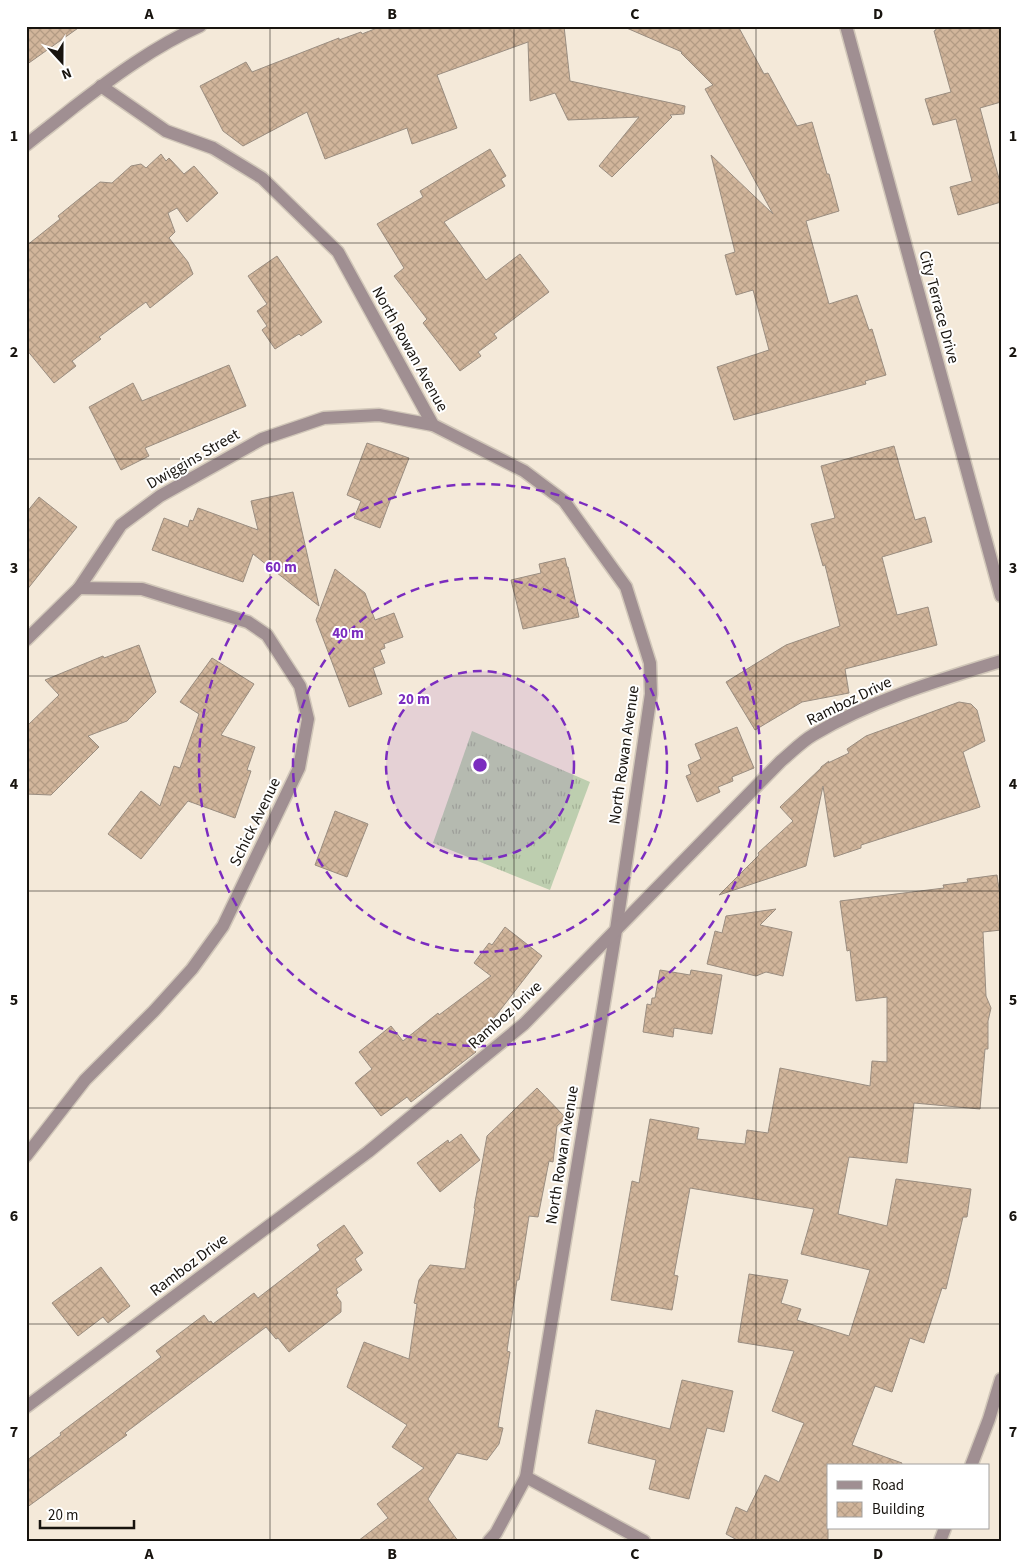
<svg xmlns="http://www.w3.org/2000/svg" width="1027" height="1567" font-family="'Source Sans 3',sans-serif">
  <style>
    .grass { fill: url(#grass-tufts) }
    .building { fill: url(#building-cross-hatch); stroke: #9a8d80 }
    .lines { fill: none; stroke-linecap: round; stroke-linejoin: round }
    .minor-casing { stroke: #d1c7b9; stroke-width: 15 }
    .tertiary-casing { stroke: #d1c7b9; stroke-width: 15 }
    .minor { stroke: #a08f92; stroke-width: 12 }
    .tertiary { stroke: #a08f92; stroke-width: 12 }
    .grid { fill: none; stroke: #18140f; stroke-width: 1; stroke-opacity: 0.55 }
    .ring { fill: none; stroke: #7b2cbf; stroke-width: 2.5; stroke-dasharray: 9 6 }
    .labels { text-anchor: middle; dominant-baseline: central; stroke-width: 4; stroke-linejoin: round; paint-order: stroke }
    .street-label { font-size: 16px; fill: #18140f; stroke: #fff }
    .centre { fill: #7b2cbf; stroke: #fff; stroke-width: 2.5 }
    .ring-label { font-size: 15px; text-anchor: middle; font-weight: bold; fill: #7b2cbf; stroke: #fff; stroke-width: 4; stroke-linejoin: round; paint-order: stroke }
    .neatline { fill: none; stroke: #18140f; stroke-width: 2 }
    .grid-label { font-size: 16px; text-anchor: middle; font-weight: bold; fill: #18140f }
  </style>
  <defs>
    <pattern id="grass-tufts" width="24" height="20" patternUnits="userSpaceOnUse" patternTransform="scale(1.25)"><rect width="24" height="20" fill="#bdceaf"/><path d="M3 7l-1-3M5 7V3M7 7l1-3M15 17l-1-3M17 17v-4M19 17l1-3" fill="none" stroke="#a2b095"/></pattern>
    <pattern id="building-cross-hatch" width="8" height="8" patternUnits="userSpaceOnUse" patternTransform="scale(1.25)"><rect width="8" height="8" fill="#d1b59b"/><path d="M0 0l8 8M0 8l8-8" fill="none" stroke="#b39b84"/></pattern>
  </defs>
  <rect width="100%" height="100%" fill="#f4e9d9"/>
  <!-- grass -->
  <path class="grass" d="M472 731 590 782 550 890 433 843Z"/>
  <!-- building -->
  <g class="building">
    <path d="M26 26H81L26 65Z"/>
    <path d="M382 26H564L570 81 685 106 684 114 670 115 672 117 612 177 599 166 639 117 568 120 555 93 530 101 528 42 437 75 457 128 412 144 407 128 325 159 307 112 243 146 223 131 200 86 246 62 252 72 339 38V40L361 32 362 34Z"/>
    <path d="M622 26H738L764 74 768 73 797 126 812 122 827 174H829L839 211 806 221 829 304 857 295 869 330 872 329 886 375 865 381 866 384 734 420 717 367 769 350 753 290 736 295 725 255 735 252 711 155 773 214 705 89 713 85 681 53 682 52Z"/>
    <path d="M935 26H1001V102L980 108 1001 186V202L958 215 950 187 972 181 956 119 933 125 925 99 951 92 934 31 936 30Z"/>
    <path d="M490 149 506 176 501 179 505 186 444 222 486 280 520 254 549 292 494 334 497 338 478 352 481 356 460 371 423 323 427 319 394 276 404 268 377 224 423 197 420 191Z"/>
    <path d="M161 154 166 161 169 158 184 174 194 166 218 193 187 222 177 208 168 213 175 232 169 238 188 262 193 274 150 308 146 302 99 337 101 339 72 361 76 366 54 383 26 349V246L60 219 58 216 100 182 112 183 131 166 141 164 146 168Z"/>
    <path d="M277 256 322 322 301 336 299 334 275 349 262 330 267 326 257 311 267 304 248 276Z"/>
    <path d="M229 365 246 406 145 448 149 456 121 470 89 407 133 383 142 401Z"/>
    <path d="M367 443 409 458 393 499 391 498 380 528 354 518 361 501 347 495Z"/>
    <path d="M894 446 915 520 925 517 932 542 882 557 897 615 928 607 937 645 845 669 849 693 802 702 755 730 726 682 786 645 840 626 825 565 823 566 811 524 835 518 821 466Z"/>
    <path d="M293 492 319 606 253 554 243 582 152 550 164 518 188 527 190 520 193 521 198 508 258 530 251 501Z"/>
    <path d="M39 497 77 527 26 591V513Z"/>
    <path d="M565 558 567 567H568L579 617 523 629 511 580 541 573 539 564Z"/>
    <path d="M335 569 365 593 375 620 394 613 403 637 384 644 385 648 380 650 385 663 373 668 382 694 349 707 316 620Z"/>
    <path d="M139 645 156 692 127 721 88 736 99 747 51 795 26 794V727L59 695 45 680 103 656 104 658Z"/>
    <path d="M212 658 254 684 221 735 255 747 247 770 251 771 235 818 188 801 141 859 108 834 141 791 160 806 174 766 180 768 199 714 180 702Z"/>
    <path d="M959 702 971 704 977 710 985 741 963 752 980 807 861 845V848L834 857 823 786 806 866 719 895 759 855 758 853 793 821 780 807 821 768V767L829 761 828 763 849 753 847 749 866 736Z"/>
    <path d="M737 727 754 768 732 777 733 781 718 787 720 792 697 802 686 776 691 774 688 765 701 759 695 744Z"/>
    <path d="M335 811 368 824 347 877 315 865Z"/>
    <path d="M997 875 1001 903V930L983 932 986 996 991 1008 988 1021V1049H985L980 1109 914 1103 907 1163 849 1157 838 1214 887 1226 896 1179 971 1189 967 1217H963L946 1289 942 1288 924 1343 910 1338 892 1392 875 1386 852 1445 902 1463 901 1466H828V1541H739L726 1534 736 1507 747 1512 765 1475 779 1482 804 1423 772 1411 794 1351 738 1342 749 1274 788 1280 781 1303 801 1309 797 1320 849 1336 870 1270 801 1254 814 1209 690 1188 674 1275 678 1276 672 1310 611 1300 632 1181 639 1183 650 1119 699 1128 697 1139 745 1144 747 1130 768 1133 780 1068 870 1086 872 1061 887 1062V997L856 1001 850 950 847 951 840 901 944 888 943 885 968 882 967 879Z"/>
    <path d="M776 909 760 925 792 932 783 976 766 972 756 976 707 964 715 931 722 933 726 916Z"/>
    <path d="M505 927 542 956 481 1035 483 1037 471 1046 476 1052 411 1102 407 1097 381 1116 355 1083 372 1069 359 1052 391 1026 403 1041 438 1013 439 1015 491 976 474 963 489 943 492 945Z"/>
    <path d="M660 970 690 975 691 970 722 975 712 1034 674 1028 673 1037 643 1032 647 1004 651 1005 652 998H655Z"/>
    <path d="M537 1088 566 1118 557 1126 553 1162 549 1161 538 1217 529 1216 519 1280H517L507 1351 510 1352 498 1427 503 1428 499 1444 487 1460 457 1453 428 1499 458 1541H358L388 1518 377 1504 424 1468 392 1447 407 1425 347 1387 364 1342 409 1359 417 1304 414 1303 419 1280 430 1265 465 1269 475 1209 474 1208 487 1136Z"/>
    <path d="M461 1134 480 1160 440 1192 417 1163 448 1140 449 1143Z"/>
    <path d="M344 1225 363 1253 355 1259 362 1270 336 1289 338 1293 336 1295 341 1302V1312L289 1352 278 1338 276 1339 266 1327 125 1433 127 1435 26 1508V1461L61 1435 60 1433 161 1357 156 1351 204 1315 209 1322 211 1321 213 1324 254 1293 258 1298 320 1250 317 1245Z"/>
    <path d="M101 1267 130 1306 108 1323 103 1317 78 1336 52 1303Z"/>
    <path d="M682 1380 733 1391 724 1432 707 1428 689 1499 649 1489 656 1460 588 1443 596 1410 670 1429Z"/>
  </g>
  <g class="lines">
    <!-- minor casing -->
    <g class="minor-casing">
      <g id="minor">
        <path d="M101 86 166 131 213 148 262 178 338 252 433 425 524 471 564 501 626 587 650 663 651 694 616 930 526 1477 496 1533 489 1541"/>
        <path d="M26 640 79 588 121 525 160 496 262 439 324 418 379 415 433 425"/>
        <path d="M26 1156 85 1080 154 1011 192 969 223 926 299 768 308 719 300 686 267 635 248 622 142 589 79 588"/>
        <path d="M26 1407 368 1152 524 1024 781 761C791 753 801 742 813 735 872 700 936 681 1001 661"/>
        <path d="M526 1477 644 1541"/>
      </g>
    </g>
    <!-- tertiary casing -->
    <g class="tertiary-casing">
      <g id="tertiary">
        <path d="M846 26 1001 596"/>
        <path d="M26 145C42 132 58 120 74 107 113 77 155 46 200 26"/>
        <path d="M971 1466 989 1419 1001 1379"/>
        <path d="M940 1541 945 1528"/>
      </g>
    </g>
    <!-- minor -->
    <use href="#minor" class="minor"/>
    <!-- tertiary -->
    <use href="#tertiary" class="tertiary"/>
  </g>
  <!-- grid -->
  <path class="grid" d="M270 26V1541M514 26V1541M756 26V1541M26 243H1001M26 459H1001M26 676H1001M26 891H1001M26 1108H1001M26 1324H1001"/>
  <!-- distance rings -->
  <circle cx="480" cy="765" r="94" fill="#7b2cbf" fill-opacity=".12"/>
  <g class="ring">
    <circle cx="480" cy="765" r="94"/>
    <circle cx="480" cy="765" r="187"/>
    <circle cx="480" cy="765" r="281"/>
  </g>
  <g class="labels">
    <!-- street labels -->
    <g class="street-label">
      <text transform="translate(939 307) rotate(75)">City Terrace Drive</text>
      <text transform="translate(410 349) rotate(61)">North Rowan Avenue</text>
      <text transform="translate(193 459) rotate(-30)">Dwiggins Street</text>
      <text transform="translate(849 701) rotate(-26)">Ramboz Drive</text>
      <text transform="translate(624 755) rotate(-82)">North Rowan Avenue</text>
      <text transform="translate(255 822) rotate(-64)">Schick Avenue</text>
      <text transform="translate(505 1015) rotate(-42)">Ramboz Drive</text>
      <text transform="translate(562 1155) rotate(-81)">North Rowan Avenue</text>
      <text transform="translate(189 1265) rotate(-37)">Ramboz Drive</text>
    </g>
  </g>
  <circle cx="480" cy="765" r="8" class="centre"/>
  <g class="ring-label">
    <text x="281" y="572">60 m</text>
    <text x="348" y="638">40 m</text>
    <text x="414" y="704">20 m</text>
  </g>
  <!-- border -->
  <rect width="1027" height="1567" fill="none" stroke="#ffffff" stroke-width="55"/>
  <!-- legend -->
  <rect x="827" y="1464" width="162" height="65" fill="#ffffff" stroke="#a3a19f"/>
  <rect x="837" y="1481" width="25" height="8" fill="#a08f92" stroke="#a3a19f"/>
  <text x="872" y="1490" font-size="15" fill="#18140f">Road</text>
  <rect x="837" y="1502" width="25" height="15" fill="url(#building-cross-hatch)" stroke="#a3a19f"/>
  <text x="872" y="1514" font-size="15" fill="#18140f">Building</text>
  <!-- north arrow -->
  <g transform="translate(62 62) rotate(159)" stroke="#ffffff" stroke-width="4" paint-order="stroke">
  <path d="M0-4L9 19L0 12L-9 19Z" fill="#18140f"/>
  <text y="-8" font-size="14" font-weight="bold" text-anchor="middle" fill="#18140f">N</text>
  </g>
  <!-- scale -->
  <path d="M40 1520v8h94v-8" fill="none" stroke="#18140f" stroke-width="2.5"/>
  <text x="48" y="1520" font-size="15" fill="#18140f" stroke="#ffffff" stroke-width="4" paint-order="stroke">20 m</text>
  <rect x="28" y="28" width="972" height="1512" class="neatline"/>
  <g class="grid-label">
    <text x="149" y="19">A</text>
    <text x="392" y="19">B</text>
    <text x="635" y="19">C</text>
    <text x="878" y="19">D</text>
    <text x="14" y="141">1</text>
    <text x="1013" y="141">1</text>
    <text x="14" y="357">2</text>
    <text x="1013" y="357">2</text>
    <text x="14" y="573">3</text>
    <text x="1013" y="573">3</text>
    <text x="14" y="789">4</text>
    <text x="1013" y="789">4</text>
    <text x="14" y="1005">5</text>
    <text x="1013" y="1005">5</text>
    <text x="14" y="1221">6</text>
    <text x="1013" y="1221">6</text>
    <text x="14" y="1437">7</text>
    <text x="1013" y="1437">7</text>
    <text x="149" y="1559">A</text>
    <text x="392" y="1559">B</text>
    <text x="635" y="1559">C</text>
    <text x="878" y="1559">D</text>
  </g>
</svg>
